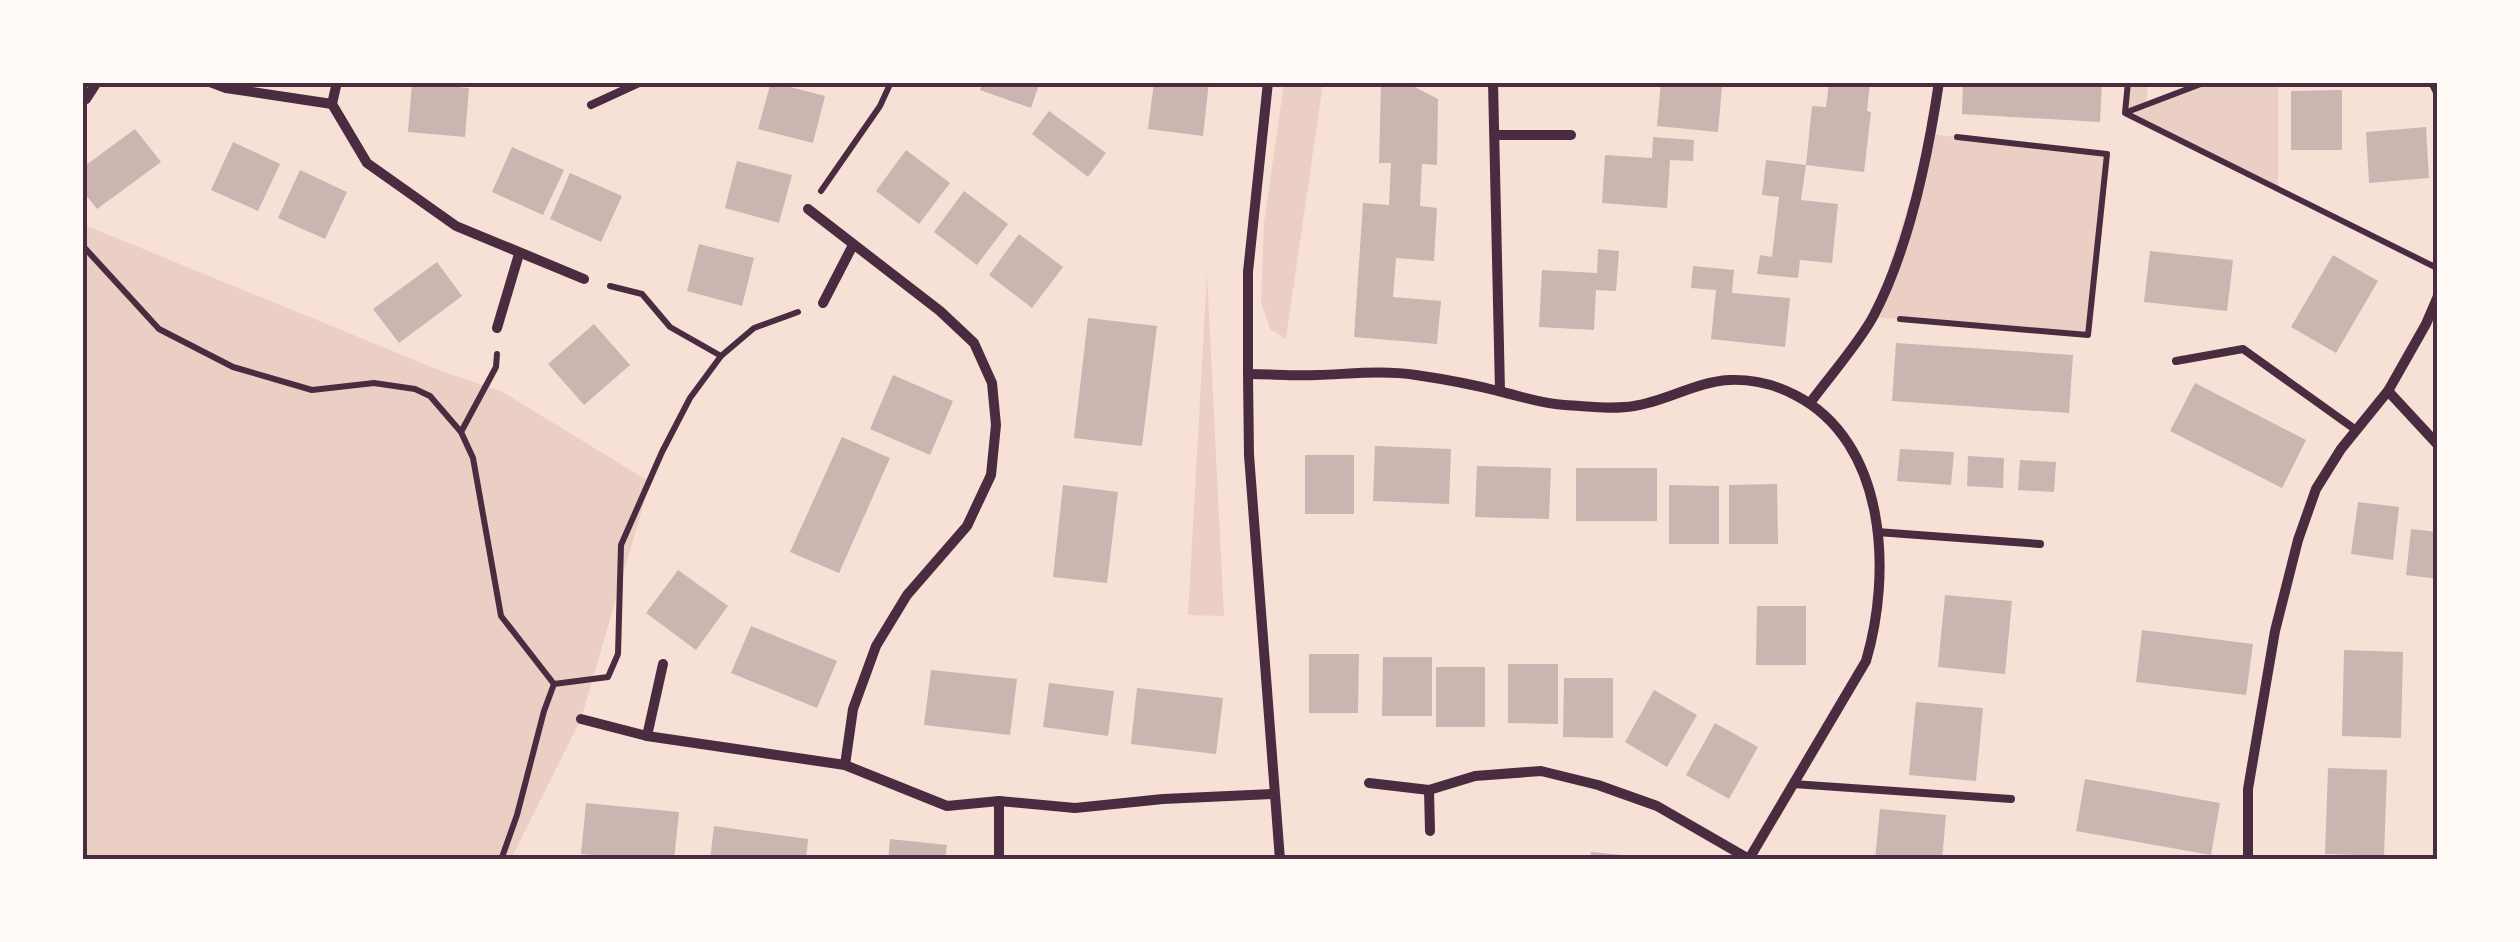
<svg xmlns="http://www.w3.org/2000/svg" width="2520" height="942" font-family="'Roboto Serif',serif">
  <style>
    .green { fill: #ebcfc5 }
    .building { fill: #ccb4b1 }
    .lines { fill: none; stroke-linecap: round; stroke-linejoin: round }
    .path { stroke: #4a2c40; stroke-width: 6 }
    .service { stroke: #4a2c40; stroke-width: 8 }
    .minor { stroke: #4a2c40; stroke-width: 10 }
    .neatline { fill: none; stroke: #4a2c40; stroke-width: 4 }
  </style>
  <rect width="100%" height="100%" fill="#f7e1d7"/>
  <!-- green -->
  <g class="green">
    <path d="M1284 83H1323L1286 339 1270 329 1261 302 1264 223Z"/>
    <path d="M2128 83H2148L2146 104 2206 83H2278V189L2125 113Z"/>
    <path d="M1931 134 2107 154 2088 335 1873 317Z"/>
    <path d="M82 224 444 372 501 391 650 482 581 719 511 859H83Z"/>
    <path d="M1207 273 1224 616 1188 615Z"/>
  </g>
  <!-- building -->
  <g class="building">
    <path d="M771 82 825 96 813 143 758 129Z"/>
    <path d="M983 82H1040L1031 108 980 90Z"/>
    <path d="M1154 82H1209L1203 136 1148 129Z"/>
    <path d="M1381 82H1405L1438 99 1437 165 1422 164 1420 206 1437 208 1434 261 1396 258 1393 297 1441 301 1437 344 1354 337 1363 203 1389 205 1391 163H1379Z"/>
    <path d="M1661 82 1722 87 1718 132 1657 126Z"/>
    <path d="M1829 82H1870L1867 111 1871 112 1864 172 1806 165 1812 106 1826 107Z"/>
    <path d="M1963 82H2102L2100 122 1962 114Z"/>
    <path d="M412 83 469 88 465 137 408 132Z"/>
    <path d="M2342 90V150H2291V91Z"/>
    <path d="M1049 111 1106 153 1088 177 1032 134Z"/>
    <path d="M2426 127 2429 178 2369 183 2366 132Z"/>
    <path d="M135 129 161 162 97 209 82 190V168Z"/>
    <path d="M1653 137 1694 140 1693 161 1670 160 1667 208 1602 203 1605 155 1652 158Z"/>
    <path d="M233 142 280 164 258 211 211 190Z"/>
    <path d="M512 147 564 170 543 215 492 192Z"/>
    <path d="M906 150 950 183 919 224 876 191Z"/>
    <path d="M1766 160 1806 165 1801 200 1838 204 1832 263 1800 260 1798 278 1757 274 1760 255 1772 257 1779 197 1762 195Z"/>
    <path d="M737 161 792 175 779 223 725 208Z"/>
    <path d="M300 170 347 192 325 239 278 218Z"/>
    <path d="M570 173 622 196 601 242 550 219Z"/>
    <path d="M964 191 1008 224 977 265 934 232Z"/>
    <path d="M1019 234 1063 267 1032 308 989 275Z"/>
    <path d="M699 244 754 258 742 306 687 291Z"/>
    <path d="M1598 249 1619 251 1616 291 1596 290 1594 330 1539 327 1542 270 1597 273Z"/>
    <path d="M2150 251 2233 260 2227 311 2144 302Z"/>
    <path d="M2333 255 2378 281 2336 353 2291 327Z"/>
    <path d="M437 262 462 296 399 343 373 309Z"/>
    <path d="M1693 266 1734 270 1732 293 1790 298 1785 347 1711 339 1716 290 1691 288Z"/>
    <path d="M1088 318 1157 326 1142 446 1074 438Z"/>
    <path d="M594 324 630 365 584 405 548 364Z"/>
    <path d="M1896 343 2073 355 2069 413 1892 401Z"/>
    <path d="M893 375 953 401 930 455 870 429Z"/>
    <path d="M2195 383 2306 440 2282 488 2170 431Z"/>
    <path d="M842 437 890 458 839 573 790 552Z"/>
    <path d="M1375 446 1451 449 1449 504 1373 501Z"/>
    <path d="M1900 449 1954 452 1951 485 1897 481Z"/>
    <rect x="1305" y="455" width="49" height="59"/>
    <path d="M1968 456 2004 458 2003 488 1967 486Z"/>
    <path d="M2020 460 2056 462 2054 492 2018 490Z"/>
    <path d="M1477 466 1551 468 1549 519 1475 517Z"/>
    <rect x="1576" y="468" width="81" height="53"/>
    <path d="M1777 484 1778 544H1729V485Z"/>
    <path d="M1063 485 1118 492 1107 583 1053 577Z"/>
    <path d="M1669 485 1719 486V544H1669Z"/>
    <path d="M2358 502 2399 507 2393 560 2351 554Z"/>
    <path d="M2411 529 2438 532V579L2406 575Z"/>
    <path d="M678 570 728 606 696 650 646 613Z"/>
    <path d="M1945 595 2012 601 2005 674 1938 667Z"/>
    <path d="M1757 606H1806V665H1756Z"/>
    <path d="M751 626 837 661 817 708 731 673Z"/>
    <path d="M2142 630 2253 644 2246 695 2136 682Z"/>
    <path d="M2344 650 2403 652 2401 738 2342 736Z"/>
    <path d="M1309 654H1359L1358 713H1309Z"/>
    <path d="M1383 657H1432V716H1382Z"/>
    <path d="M1508 664H1558V724L1508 723Z"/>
    <rect x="1436" y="667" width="49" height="60"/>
    <path d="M931 670 1017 679 1010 735 924 725Z"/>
    <path d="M1564 678H1613V738L1563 737Z"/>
    <path d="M1049 683 1114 691 1108 736 1043 727Z"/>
    <path d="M1137 688 1223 698 1216 754 1131 744Z"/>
    <path d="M1654 690 1697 715 1667 767 1625 742Z"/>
    <path d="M1916 702 1983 708 1976 781 1909 775Z"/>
    <path d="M1715 723 1758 747 1729 799 1686 775Z"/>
    <path d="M2328 768 2387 770 2384 856 2325 854Z"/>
    <path d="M2085 779 2220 803 2211 855 2076 831Z"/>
    <path d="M586 803 679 812 674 860H638L581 854Z"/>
    <path d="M1880 809 1946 815 1942 860H1875Z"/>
    <path d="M714 826 808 839 806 860H710Z"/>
    <path d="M890 839 947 845 945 860H888Z"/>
    <path d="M1591 852 1645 857V860H1590Z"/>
  </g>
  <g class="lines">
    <!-- path -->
    <g class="path">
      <path d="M2128 82 2125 113 2437 268"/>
      <path d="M2127 112 2206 82"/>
      <path d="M821 191 880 106 891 82"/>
      <path d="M82 245 159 329 233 367 312 390 374 383 415 389 430 396 461 432 473 458 501 616 554 684"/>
      <path d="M610 286 642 294 670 327 721 356"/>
      <path d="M1900 319 2088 335 2107 154 1957 137"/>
      <path d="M461 432 496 367 497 354"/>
      <path d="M501 860 517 815 544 711 554 684 608 677 618 654 621 545 662 452 690 398 721 356 754 328 798 312"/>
    </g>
    <!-- service -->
    <g class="service">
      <path d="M591 105 641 82"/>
      <path d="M2176 361 2243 349 2356 430"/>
      <path d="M1877 532 2040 544"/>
      <path d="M1793 784 2011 799"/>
    </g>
    <!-- minor -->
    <g class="minor">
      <path d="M210 82 226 88 332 104 367 163 456 226 584 279"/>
      <path d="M1268 82 1248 272V374L1249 455 1280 860"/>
      <path d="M1493 82 1500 391"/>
      <path d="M2433 82 2438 92"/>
      <path d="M86 99 97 82"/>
      <path d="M332 104 337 82"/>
      <path d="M1495 135H1571"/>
      <path d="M808 209 940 311 974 343 992 383 996 425 991 475 967 526 907 595 876 646 853 709 845 765"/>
      <path d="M823 303 853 245"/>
      <path d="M497 328 519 254"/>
      <path d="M1248 374C1271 374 1294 376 1317 375 1350 374 1383 370 1416 375 1443 379 1471 384 1498 391 1520 396 1542 404 1565 405 1587 406 1612 410 1634 406 1667 401 1695 382 1729 380 1752 379 1774 384 1795 395 1887 442 1892 573 1866 661L1749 859 1657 806 1598 785 1541 771 1475 776 1429 790 1369 783"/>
      <path d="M2388 391 2438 445"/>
      <path d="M1810 403C1829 377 1860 342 1874 315 1909 248 1928 156 1939 82"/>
      <path d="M581 719 647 736 845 765 947 806 999 801 1075 808 1163 799 1274 794"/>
      <path d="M647 736 663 664"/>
      <path d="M1429 790 1430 831"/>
      <path d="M999 801V860"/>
      <path d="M2248 860V789L2275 631 2298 540 2316 489 2341 449 2388 391 2426 324 2438 296"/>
    </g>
  </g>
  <!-- border -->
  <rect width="2520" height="942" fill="none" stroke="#fffaf5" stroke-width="170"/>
  <rect x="85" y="85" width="2350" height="772" class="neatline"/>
</svg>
